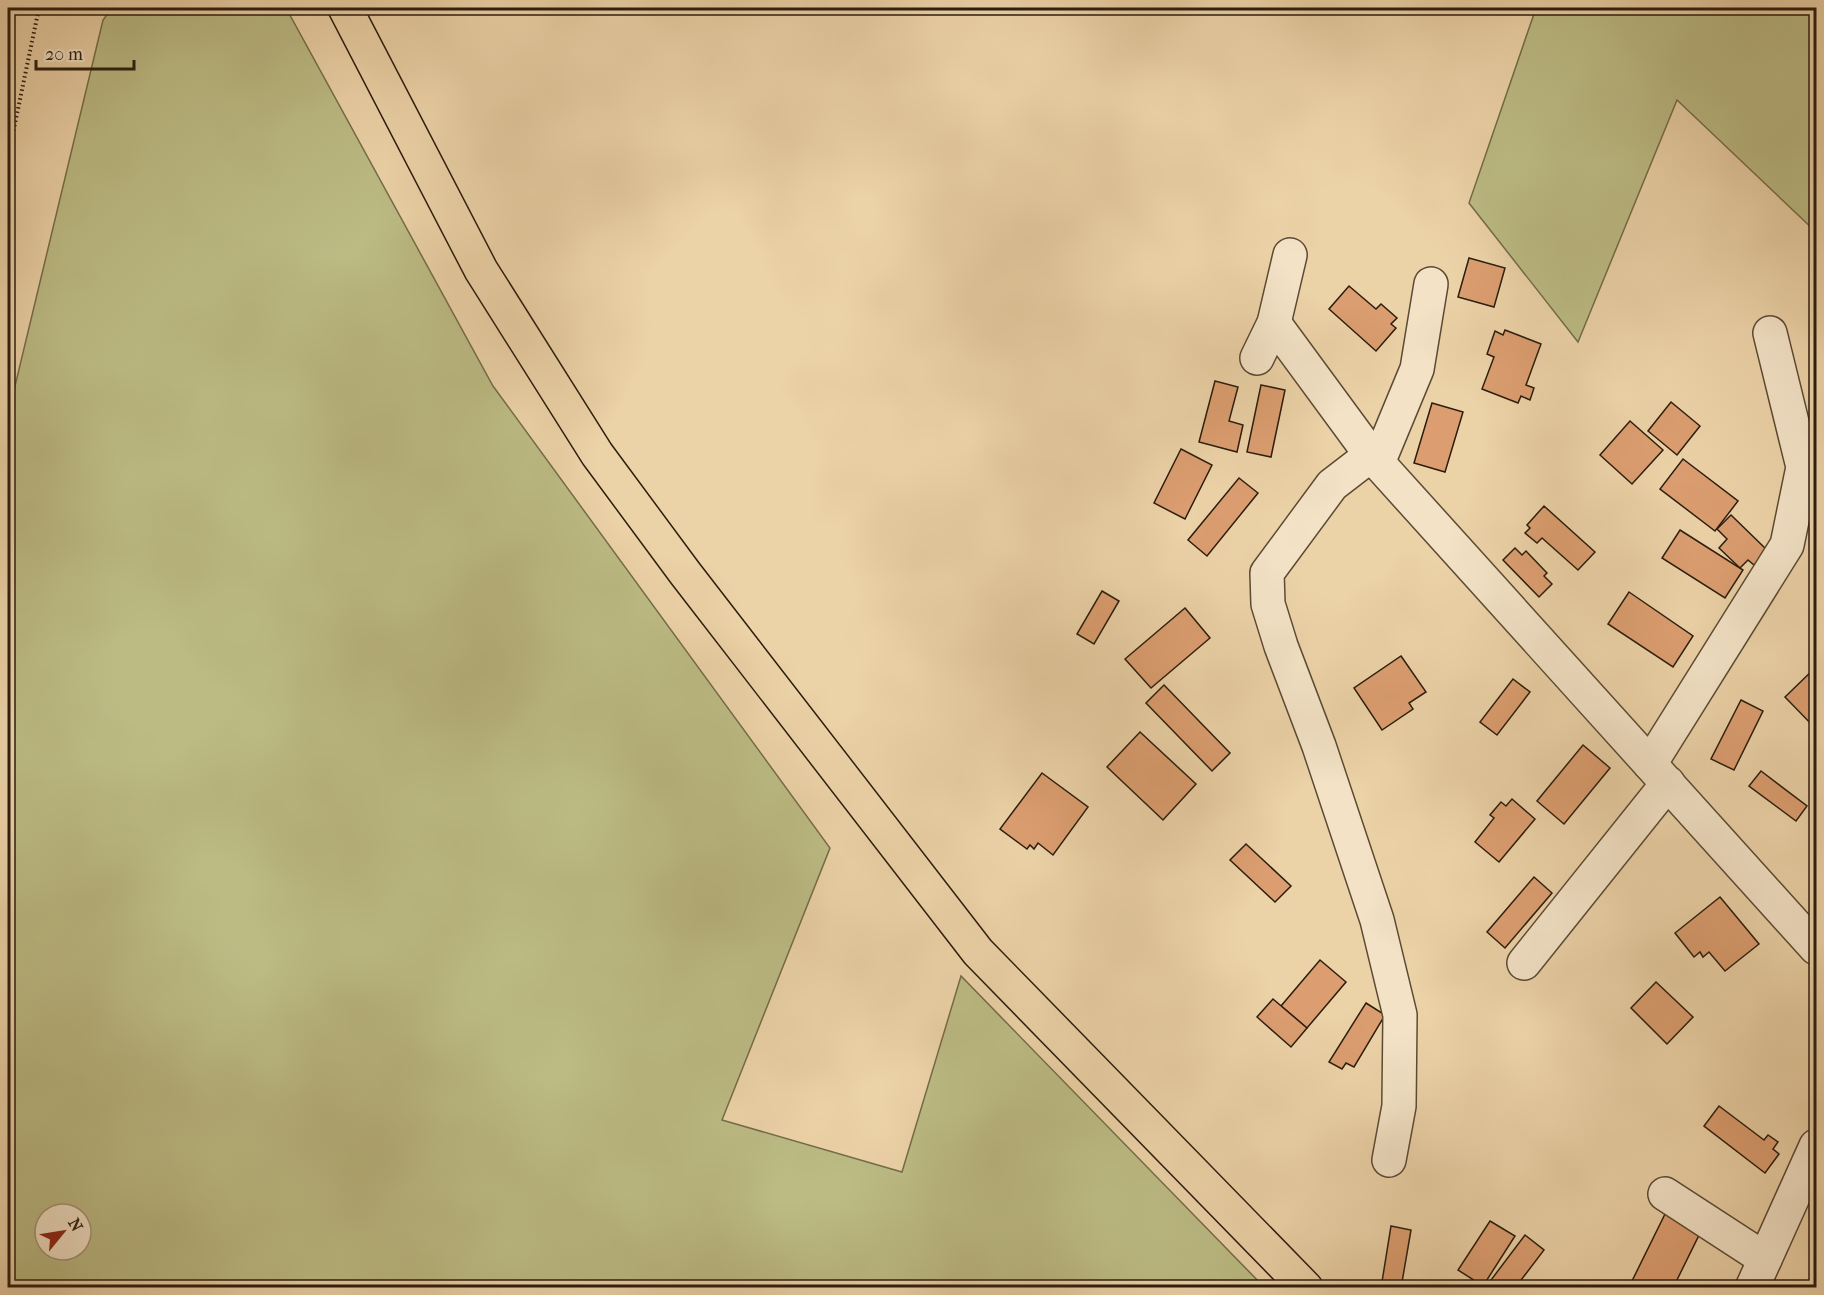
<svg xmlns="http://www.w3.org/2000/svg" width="1824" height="1295" font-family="'IM FELL French Canon',serif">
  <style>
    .green { fill: #bcbb84; stroke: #746c49; stroke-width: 1.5; fill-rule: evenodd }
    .building { fill: #dc9e70; stroke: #2b1d0e; stroke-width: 1.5 }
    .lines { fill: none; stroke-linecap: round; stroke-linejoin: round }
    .minor-casing { stroke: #5b4a34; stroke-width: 36 }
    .major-casing { stroke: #2b1d0e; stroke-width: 36 }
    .path { stroke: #2b1d0e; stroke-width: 4; stroke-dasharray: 1.5 3; stroke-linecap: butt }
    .minor { stroke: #f3e2c6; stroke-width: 33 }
    .major { stroke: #ecd2a7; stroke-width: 33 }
  </style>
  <rect width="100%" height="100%" fill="#ecd2a7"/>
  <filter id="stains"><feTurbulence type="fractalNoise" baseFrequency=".00333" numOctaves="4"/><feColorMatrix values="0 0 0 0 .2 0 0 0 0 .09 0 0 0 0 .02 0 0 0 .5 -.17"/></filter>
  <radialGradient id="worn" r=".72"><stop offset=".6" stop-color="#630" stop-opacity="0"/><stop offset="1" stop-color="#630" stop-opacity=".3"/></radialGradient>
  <!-- green -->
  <g class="green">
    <path d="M112 8H286L493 386 830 848 722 1120 902 1172 961 976 1264 1287H8V415L103 20ZM45 1214H81V1250H45Z"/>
    <path d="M1536 8H1816V232L1677 100 1578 342 1469 203Z"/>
  </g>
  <!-- building -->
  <g class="building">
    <path d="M1469 258 1505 268 1494 307 1458 297Z"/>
    <path d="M1349 286 1376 309 1381 304 1397 318 1391 324 1396 328 1376 351 1329 309Z"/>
    <path d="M1505 330 1541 344 1526 385 1534 388 1530 400 1521 396 1518 403 1482 389 1494 357 1487 354 1495 331 1503 335Z"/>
    <path d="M1215 381 1238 387 1229 421 1243 425 1237 452 1199 442Z"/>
    <path d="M1261 385 1285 390 1271 457 1247 452Z"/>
    <path d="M1671 402 1700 426 1677 455 1648 431Z"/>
    <path d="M1432 403 1463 412 1445 472 1414 463Z"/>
    <path d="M1630 421 1663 450 1632 484 1600 455Z"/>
    <path d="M1181 449 1212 465 1185 519 1154 503Z"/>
    <path d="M1683 459 1738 501 1715 531 1660 489Z"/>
    <path d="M1239 478 1258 493 1207 556 1188 540Z"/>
    <path d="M1544 506 1595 552 1578 570 1542 538 1537 543 1525 533 1530 528 1527 525Z"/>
    <path d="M1731 515 1768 551 1754 565 1748 560 1740 568 1719 548 1727 539 1717 529Z"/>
    <path d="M1680 530 1743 570 1725 598 1662 558Z"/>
    <path d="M1515 548 1522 555 1526 551 1547 573 1544 576 1552 584 1539 597 1503 560Z"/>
    <path d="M1102 591 1119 601 1094 644 1077 634Z"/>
    <path d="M1629 592 1693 636 1673 667 1608 624Z"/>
    <path d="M1185 608 1210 638 1151 688 1125 659Z"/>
    <path d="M1401 656 1426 692 1409 703 1413 709 1382 730 1354 688Z"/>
    <path d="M1816 667V729L1785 697Z"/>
    <path d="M1513 679 1530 692 1497 735 1480 722Z"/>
    <path d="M1164 685 1230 753 1212 771 1146 703Z"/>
    <path d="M1741 700 1763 711 1734 770 1711 759Z"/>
    <path d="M1140 732 1196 784 1163 820 1107 767Z"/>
    <path d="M1583 745 1610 768 1564 824 1537 801Z"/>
    <path d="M1761 771 1807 806 1796 821 1749 786Z"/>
    <path d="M1042 773 1088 807 1053 855 1038 843 1034 849 1030 845 1027 849 1000 829Z"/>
    <path d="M1512 799 1535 819 1499 862 1475 842 1494 818 1490 815 1501 802 1506 806Z"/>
    <path d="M1246 844 1291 886 1275 902 1230 860Z"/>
    <path d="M1534 877 1552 893 1505 948 1487 932Z"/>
    <path d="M1720 897 1759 944 1725 971 1709 952 1703 957 1700 952 1694 957 1675 933Z"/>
    <path d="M1320 960 1346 982 1307 1028 1281 1006Z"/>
    <path d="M1656 982 1693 1017 1667 1044 1631 1008Z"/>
    <path d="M1273 999 1307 1028 1291 1047 1257 1017Z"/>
    <path d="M1366 1003 1385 1015 1354 1067 1346 1063 1342 1069 1329 1062Z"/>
    <path d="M1719 1106 1764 1140 1768 1135 1778 1142 1773 1149 1779 1154 1765 1173 1704 1126Z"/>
    <path d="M1668 1208 1704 1225 1673 1288 1629 1287Z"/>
    <path d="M1490 1221 1515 1236 1483 1286 1458 1270Z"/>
    <path d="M1391 1226 1411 1230 1401 1288H1381Z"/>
    <path d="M1525 1235 1544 1250 1515 1288H1485Z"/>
  </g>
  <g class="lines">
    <!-- minor casing -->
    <g class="minor-casing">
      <g id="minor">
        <path d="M1274 323 1371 455 1816 948"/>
        <path d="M1257 358 1274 323 1290 255"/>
        <path d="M1371 455 1332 485 1267 573 1268 604 1281 646 1319 746 1377 920 1400 1015 1399 1106 1389 1160"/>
        <path d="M1378 463 1417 369 1431 284"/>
        <path d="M1650 764 1787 545 1803 467 1770 333"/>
        <path d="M1524 963 1668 783"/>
        <path d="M1665 1194 1765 1259"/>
        <path d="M1752 1288 1816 1146"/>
      </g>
    </g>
    <!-- major casing -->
    <g class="major-casing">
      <path id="major" d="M345 8 481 270 597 454 685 573 978 952 1306 1288"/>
    </g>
    <!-- path -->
    <path class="path" d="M8 157 39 8"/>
    <!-- minor -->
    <use href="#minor" class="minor"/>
    <!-- major -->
    <use href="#major" class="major"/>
  </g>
  <!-- margin -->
  <rect width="1824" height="1295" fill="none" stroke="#ecd2a7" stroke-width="30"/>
  <rect x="9" y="9" width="1806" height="1277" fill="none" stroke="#2b1d0e" stroke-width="3"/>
  <rect x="15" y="15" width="1794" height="1265" fill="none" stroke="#2b1d0e" stroke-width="1.5"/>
  <!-- north arrow -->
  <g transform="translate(63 1232) rotate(60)"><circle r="28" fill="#f3e2c6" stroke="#a3937c" stroke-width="1.5"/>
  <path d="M0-4.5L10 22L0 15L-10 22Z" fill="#8f2418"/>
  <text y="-9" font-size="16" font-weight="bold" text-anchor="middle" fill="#2b1d0e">N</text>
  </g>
  <!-- scale -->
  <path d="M36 60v9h98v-9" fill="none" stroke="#2b1d0e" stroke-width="3"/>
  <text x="45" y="60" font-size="18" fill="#2b1d0e" stroke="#f3e2c6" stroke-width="4.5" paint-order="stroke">20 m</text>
  <rect width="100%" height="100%" filter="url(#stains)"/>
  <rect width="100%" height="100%" fill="url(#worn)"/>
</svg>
